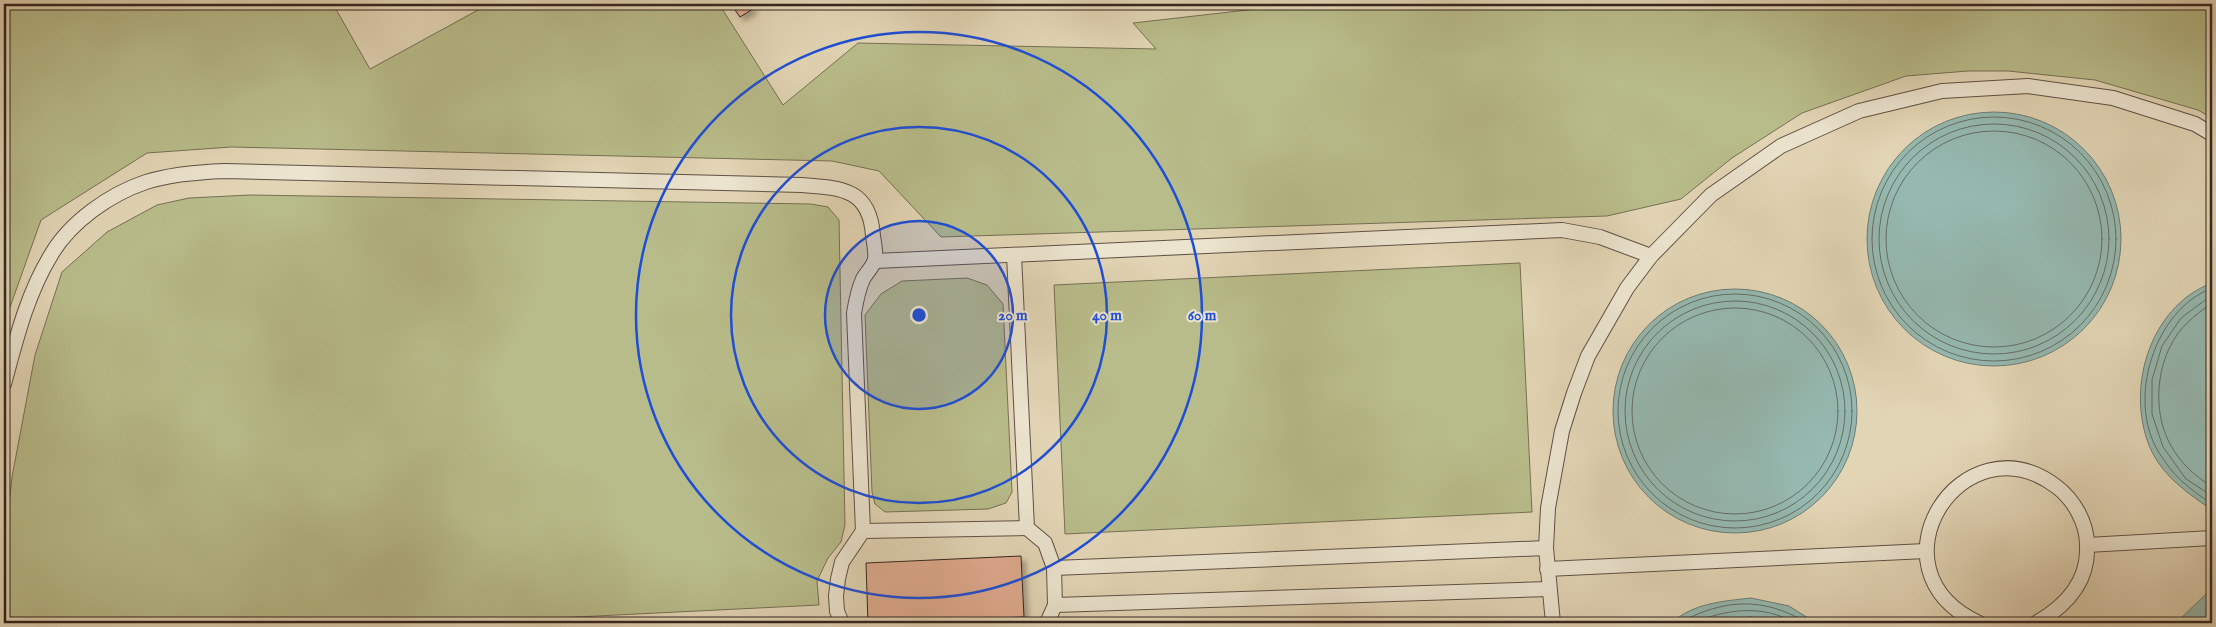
<svg xmlns="http://www.w3.org/2000/svg" width="2216" height="627" font-family="'IM FELL English',serif">
  <style>
    .green { fill: #b8bc8a; stroke: #767055 }
    .water { fill: #95b8af; stroke: #6e7d76 }
    .lines { fill: none; stroke-linecap: round; stroke-linejoin: round }
    .shore { stroke: #646e68; stroke-width: 1 }
    .building { fill: #dfab8f; stroke: #332520; filter: url(#shadow) }
    .service-casing { stroke: #5f5145; stroke-width: 16 }
    .service { stroke: #ece4cf; stroke-width: 14 }
    .ring { fill: none; stroke: #1d4ed8; stroke-width: 2.5 }
    .centre { fill: #1d4ed8; stroke: #ece4cf; stroke-width: 2.5 }
    .ring-label { font-size: 15px; text-anchor: middle; font-weight: bold; fill: #1d4ed8; stroke: #ece4cf; stroke-width: 4; stroke-linejoin: round; paint-order: stroke }
  </style>
  <defs>
    <filter id="shadow"><feDropShadow dx="4.5" dy="4.5" stdDeviation="2.5" flood-color="#0004"/></filter>
  </defs>
  <rect width="100%" height="100%" fill="#e2d5b5"/>
  <filter id="stains"><feTurbulence type="fractalNoise" baseFrequency=".004" numOctaves="4"/><feColorMatrix values="0 0 0 0 .2 0 0 0 0 .09 0 0 0 0 .02 0 0 0 .5 -.17"/></filter>
  <radialGradient id="worn" r=".72"><stop offset=".6" stop-color="#630" stop-opacity="0"/><stop offset="1" stop-color="#630" stop-opacity=".3"/></radialGradient>
  <!-- green -->
  <g class="green">
    <path d="M4 4H333L370 69 489 4H719L783 105 858 43 1156 49 1133 23 1300 4H2212V118L2198 110 2095 80 2008 71H1968L1906 76 1802 113 1732 158 1681 199 1607 216 941 237 879 171 832 161 231 147 147 153 41 220 4 324Z"/>
    <path d="M250 195 811 204 828 207 839 220 845 525 841 542 828 558 817 581 819 605 455 623H4V550L12 477 35 355 62 272 107 232 157 205 189 198Z"/>
    <path d="M1520 263 1532 512 1065 534 1054 285Z"/>
    <path d="M967 278 987 285 1003 304 1012 492 1006 503 988 509 885 512 875 504 872 492 865 315 881 294 902 281Z"/>
  </g>
  <!-- water -->
  <g class="water">
    <circle cx="1994" cy="239" r="127"/>
    <path d="M2212 283V510C2189 494 2165 478 2152 452 2124 393 2148 307 2212 283Z"/>
    <circle cx="1735" cy="411" r="122"/>
    <path d="M2212 590V623H2176L2208 592Z"/>
    <path d="M1751 598 1789 606 1816 623H1672C1692 603 1725 601 1751 598Z"/>
  </g>
  <g class="lines">
    <!-- shore -->
    <g class="shore">
      <circle cx="1994" cy="239" r="122"/>
      <circle cx="1994" cy="239" r="115"/>
      <circle cx="1994" cy="239" r="108"/>
      <path d="M2212 288C2154 310 2127 399 2158 451 2173 476 2188 488 2212 504"/>
      <circle cx="1735" cy="411" r="117"/>
      <path d="M2212 295 2181 318 2162 346 2152 380V414L2163 447 2186 479 2212 496"/>
      <circle cx="1735" cy="411" r="110"/>
      <path d="M2212 303C2204 309 2195 315 2188 322 2157 351 2150 407 2170 444 2180 463 2195 476 2212 487"/>
      <circle cx="1735" cy="411" r="103"/>
      <path d="M1679 623C1723 599 1763 596 1807 623"/>
      <path d="M1693 623C1726 609 1763 604 1795 623"/>
      <path d="M1712 623 1750 617 1779 623"/>
    </g>
  </g>
  <!-- building -->
  <g class="building">
    <path d="M731 4H750L753 9 740 17Z"/>
    <path d="M1021 556 1024 617 868 623 866 563Z"/>
  </g>
  <g class="lines">
    <!-- service casing -->
    <g class="service-casing">
      <g id="service">
        <path d="M1014 255 1027 528 1045 543 1054 568 1546 548"/>
        <path d="M875 261 1562 230 1600 237 1651 256"/>
        <path d="M4 384C16 340 27 294 51 255 70 222 110 194 146 182 171 174 199 172 225 171L802 185C842 188 870 189 873 236 874 243 876 252 875 259 874 266 866 273 863 279 858 290 856 301 854 313L863 531 842 562 838 579 836 596 837 611 842 623"/>
        <path d="M863 531 1027 528"/>
        <path d="M2087 545 2212 538"/>
        <path d="M1547 569 1926 551"/>
        <path d="M1055 605 1548 589"/>
        <path d="M1047 623 1055 605 1054 568"/>
        <path d="M1553 623 1546 548 1548 508 1562 431 1574 393 1588 356 1627 288 1651 256 1711 195 1781 146 1859 111 1942 91 2028 86 2113 98 2195 124 2212 134"/>
        <path d="M1979 623C1863 570 1963 415 2057 487 2074 500 2087 523 2087 545 2089 582 2066 606 2036 623"/>
      </g>
    </g>
    <!-- service -->
    <use href="#service" class="service"/>
  </g>
  <!-- distance rings -->
  <circle cx="919" cy="315" r="94" fill="#1d4ed8" fill-opacity=".12"/>
  <g class="ring">
    <circle cx="919" cy="315" r="94"/>
    <circle cx="919" cy="315" r="188"/>
    <circle cx="919" cy="315" r="283"/>
  </g>
  <circle cx="919" cy="315" r="8" class="centre"/>
  <g class="ring-label">
    <text x="1013" y="320">20 m</text>
    <text x="1107" y="320">40 m</text>
    <text x="1202" y="320">60 m</text>
  </g>
  <!-- margin -->
  <rect width="2216" height="627" fill="none" stroke="#e2d5b5" stroke-width="20"/>
  <rect x="5" y="5" width="2206" height="617" fill="none" stroke="#332520" stroke-width="2.5"/>
  <rect x="10" y="10" width="2196" height="607" fill="none" stroke="#332520"/>
  <rect width="100%" height="100%" filter="url(#stains)"/>
  <rect width="100%" height="100%" fill="url(#worn)"/>
</svg>
